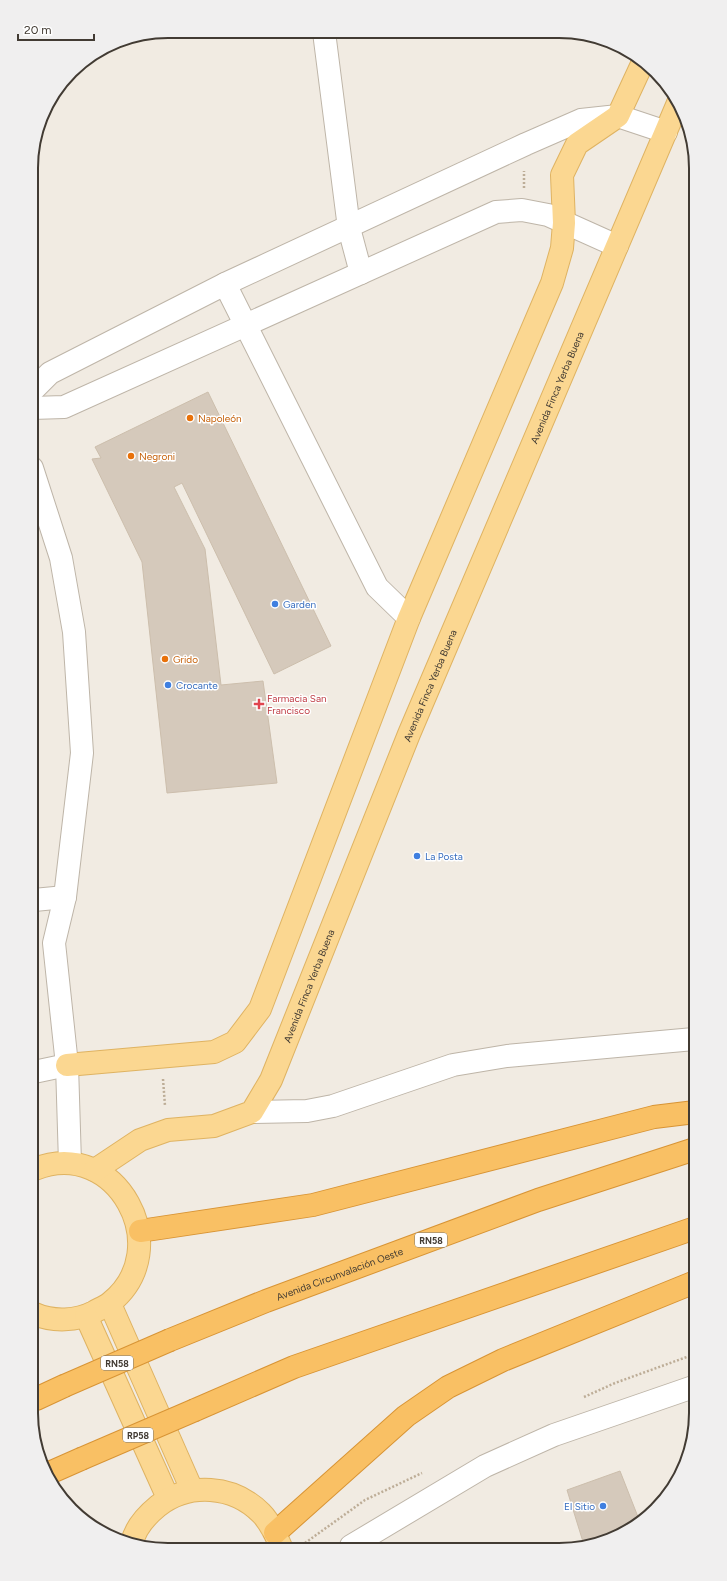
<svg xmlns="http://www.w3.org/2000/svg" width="727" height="1581" font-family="Figtree,sans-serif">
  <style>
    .building { fill: #d5c9bb; stroke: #ccbeac }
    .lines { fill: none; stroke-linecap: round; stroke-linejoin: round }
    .minor-casing { stroke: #beb5a8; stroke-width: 24 }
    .major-casing { stroke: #dfb362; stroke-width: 24 }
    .highway-casing { stroke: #d89435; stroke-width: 24 }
    .path { stroke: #bdad97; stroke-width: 2.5; stroke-dasharray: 2 2; stroke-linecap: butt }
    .minor { stroke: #fff; stroke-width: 22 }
    .major { stroke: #fbd791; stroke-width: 22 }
    .highway { stroke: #f9c064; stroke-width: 22 }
    .highway-bridge-casing { stroke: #d89435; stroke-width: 24; stroke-linecap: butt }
    .highway-bridge { stroke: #f9c064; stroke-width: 22 }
    .food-dot { fill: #e8710a; stroke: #fff; stroke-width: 1.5 }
    .shop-dot { fill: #3f7fe0; stroke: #fff; stroke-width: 1.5 }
    .health-dot { fill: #e0444e; stroke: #fff; stroke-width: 1.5 }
    .labels { text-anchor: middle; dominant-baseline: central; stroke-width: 3; stroke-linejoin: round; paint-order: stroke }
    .shield { fill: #fff; stroke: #7b7670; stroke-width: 1 }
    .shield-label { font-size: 9px; font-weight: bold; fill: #423b33 }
    .street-label { font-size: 10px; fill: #423b33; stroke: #fff }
    .food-label { font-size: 10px; fill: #c56008; stroke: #fff; text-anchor: start }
    .shop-label { font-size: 10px; fill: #366cbe; stroke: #fff; text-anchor: start }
    .health-label { font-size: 10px; fill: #be3a42; stroke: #fff; text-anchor: start }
    .rim { fill: none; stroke: #423b33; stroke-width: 2 }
  </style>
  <rect width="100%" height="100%" fill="#f1ebe2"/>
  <!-- building -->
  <g class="building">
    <path d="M208 392 331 646 274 674 182 483 174 487 205 549 221 685 263 681 277 783 167 793 142 562 92 459 101 458 95 447Z"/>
    <path d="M620 1471 640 1522 635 1527 595 1545H584L567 1490Z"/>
  </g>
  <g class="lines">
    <!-- minor casing -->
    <g class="minor-casing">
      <g id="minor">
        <path d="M324 32 349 228 361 273"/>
        <path d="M225 284 377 587 409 618"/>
        <path d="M32 391 50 373 225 284 526 144 581 120 618 116 666 132"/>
        <path d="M32 408 64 407 496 212 522 210 548 215 617 246"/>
        <path d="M32 468 61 558 74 632 82 753 65 897 54 943 67 1065 70 1163"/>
        <path d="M34 900 65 897"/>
        <path d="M34 1072 67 1065"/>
        <path d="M252 1112 307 1111 333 1106 453 1065 507 1056 694 1039"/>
        <path d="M351 1546 485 1466 554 1435 696 1386"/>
      </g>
    </g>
    <!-- major casing -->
    <g class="major-casing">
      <g id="major">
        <path d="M67 1065 214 1052 235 1042 260 1009 409 618 552 283 562 248 564 223 562 175 577 144 618 116 643 62"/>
        <path d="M35 1169C116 1136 178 1249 110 1303 105 1307 99 1309 94 1312 77 1321 53 1322 35 1314"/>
        <path id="s1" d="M95 1170 140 1140 168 1130 214 1126 252 1112 271 1080 409 734 678 103"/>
        <path d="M110 1304 192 1490"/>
        <path d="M86 1316 168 1498"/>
        <path d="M132 1543C135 1528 147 1515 158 1506 189 1482 233 1485 261 1513 270 1522 276 1535 281 1547"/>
      </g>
    </g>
    <!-- highway casing -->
    <g class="highway-casing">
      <g id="highway">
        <path d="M140 1231 313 1205 654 1117 695 1112"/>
        <path id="s2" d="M170 1340 266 1301 538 1200 695 1149"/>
        <path d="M36 1399 64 1386"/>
        <path d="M195 1410 294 1367 695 1228"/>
        <path d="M47 1474 81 1459"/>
        <path d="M275 1533 406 1416 448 1387 503 1360 695 1282"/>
      </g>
    </g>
    <!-- path -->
    <g class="path">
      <path d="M524 188V171"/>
      <path d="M163 1079 165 1106"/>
      <path d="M584 1397 615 1383 695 1354"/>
      <path d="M305 1543 365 1500 422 1473"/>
    </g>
    <!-- minor -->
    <use href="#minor" class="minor"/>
    <!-- major -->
    <use href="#major" class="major"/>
    <!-- highway -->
    <use href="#highway" class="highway"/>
    <!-- highway-bridge casing -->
    <g class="highway-bridge-casing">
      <g id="highway-bridge">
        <path d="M64 1386 170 1340"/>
        <path d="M81 1459 195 1410"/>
      </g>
    </g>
    <!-- highway-bridge -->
    <use href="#highway-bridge" class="highway-bridge"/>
  </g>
  <!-- markers -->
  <g class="food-dot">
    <circle cx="190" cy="418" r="4"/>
    <circle cx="131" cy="456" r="4"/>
    <circle cx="165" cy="659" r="4"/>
  </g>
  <g class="shop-dot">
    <circle cx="275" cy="604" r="4"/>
    <circle cx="168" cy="685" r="4"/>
    <circle cx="417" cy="856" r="4"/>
    <circle cx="603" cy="1506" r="4"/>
  </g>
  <path class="health-dot" d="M257 698h4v4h4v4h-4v4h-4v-4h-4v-4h4z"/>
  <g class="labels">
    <!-- shield labels -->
    <g class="shield">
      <rect x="415" y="1233" width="32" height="14" rx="3"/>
      <rect x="101" y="1356" width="32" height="14" rx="3"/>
      <rect x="123" y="1428" width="30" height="14" rx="3"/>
    </g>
    <g class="shield-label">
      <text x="431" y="1240">RN58</text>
      <text x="117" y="1363">RN58</text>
      <text x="138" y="1435">RP58</text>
    </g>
    <!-- street labels -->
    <g class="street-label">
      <text stroke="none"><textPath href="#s1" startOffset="957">Avenida Finca Yerba Buena</textPath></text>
      <text stroke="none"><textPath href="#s1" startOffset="633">Avenida Finca Yerba Buena</textPath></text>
      <text stroke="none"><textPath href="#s1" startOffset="309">Avenida Finca Yerba Buena</textPath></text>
      <text stroke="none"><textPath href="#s2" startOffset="182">Avenida Circunvalación Oeste</textPath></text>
    </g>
    <!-- food labels -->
    <g class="food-label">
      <text x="198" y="418">Napoleón</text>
      <text x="139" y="456">Negroni</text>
      <text x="173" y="659">Grido</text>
    </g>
    <!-- shop labels -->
    <g class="shop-label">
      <text x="283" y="604">Garden</text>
      <text x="176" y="685">Crocante</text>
      <text x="425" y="856">La Posta</text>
      <text x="595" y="1506" text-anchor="end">El Sitio</text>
    </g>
    <!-- health labels -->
    <g class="health-label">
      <text x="267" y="698">Farmacia San<tspan x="267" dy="12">Francisco</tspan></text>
    </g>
  </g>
  <!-- crop -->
  <path d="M0 0H727V1581H0ZM168 38H559A130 130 0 0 1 689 168V1413A130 130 0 0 1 559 1543H168A130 130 0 0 1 38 1413V168A130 130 0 0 1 168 38Z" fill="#f0efef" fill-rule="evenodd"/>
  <path class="rim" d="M168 38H559A130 130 0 0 1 689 168V1413A130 130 0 0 1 559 1543H168A130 130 0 0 1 38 1413V168A130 130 0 0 1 168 38Z"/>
  <!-- scale -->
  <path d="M18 34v6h76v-6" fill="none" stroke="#423b33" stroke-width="2"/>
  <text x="24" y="34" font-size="12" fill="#423b33" stroke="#ffffff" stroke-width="3" paint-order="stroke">20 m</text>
</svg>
